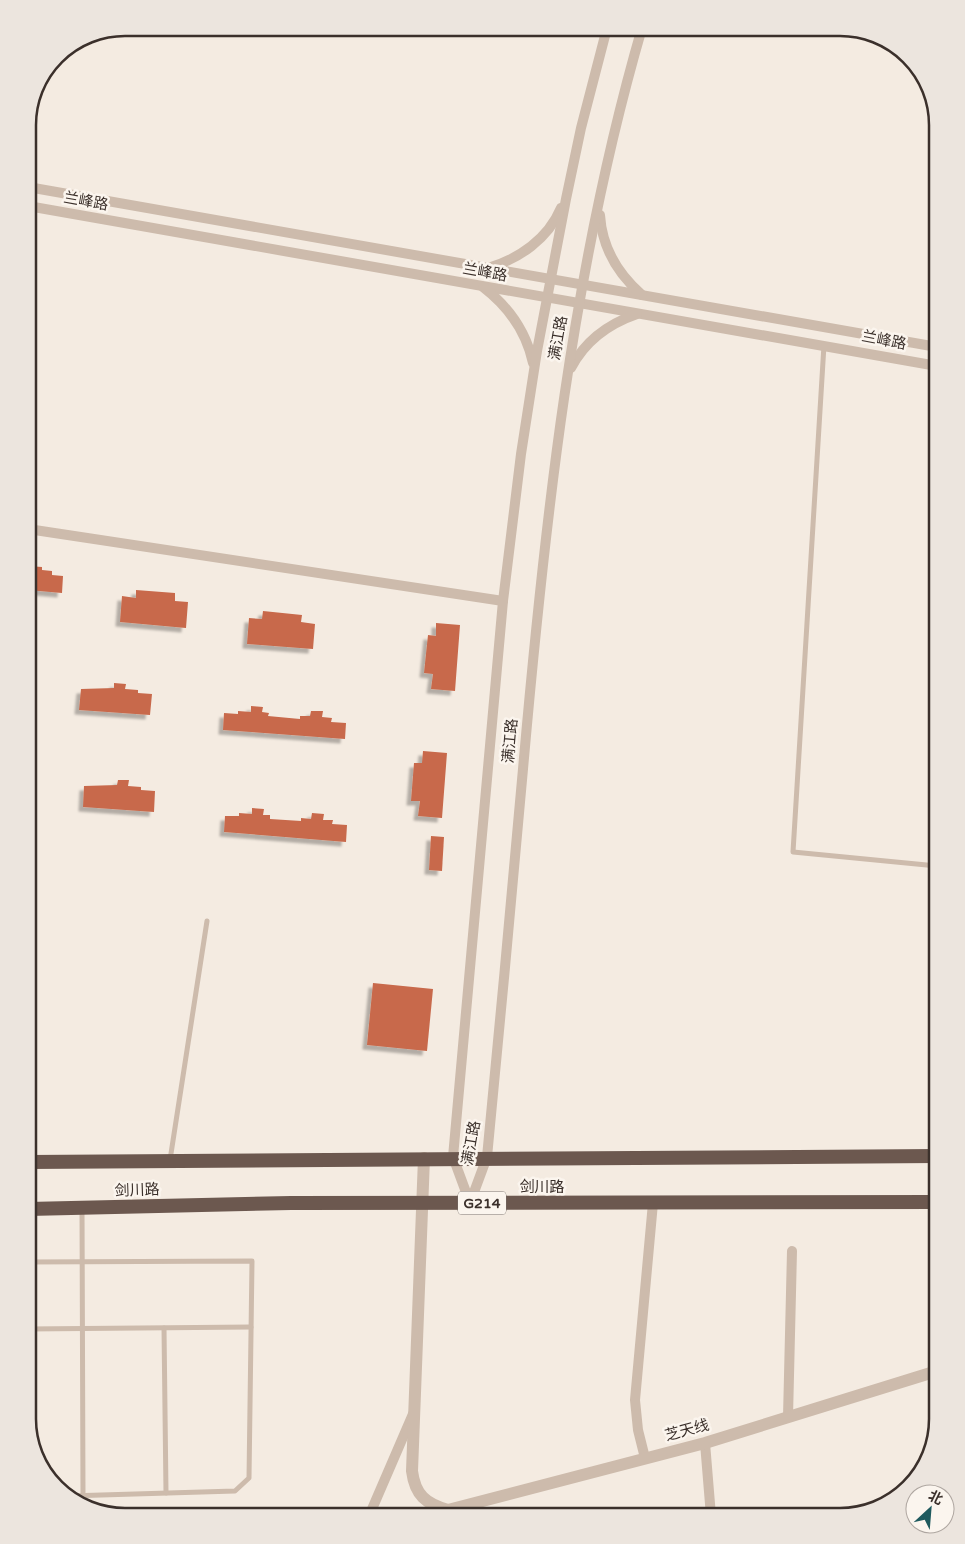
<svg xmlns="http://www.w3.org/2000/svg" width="965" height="1544" font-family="'Varela Round','Noto Sans SC',sans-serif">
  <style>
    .building { fill: #c8694b; filter: url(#shadow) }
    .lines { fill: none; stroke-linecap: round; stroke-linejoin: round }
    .service { stroke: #cdbbac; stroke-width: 5 }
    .minor { stroke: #cdbbac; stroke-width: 10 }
    .tertiary { stroke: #cdbbac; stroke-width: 12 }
    .trunk { stroke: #6c584f; stroke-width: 14 }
    .labels { text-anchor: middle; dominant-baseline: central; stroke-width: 5; stroke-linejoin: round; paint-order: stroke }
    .shield { fill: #fbf5ee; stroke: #756b66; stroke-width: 1 }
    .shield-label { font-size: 14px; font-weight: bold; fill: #3b302b }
    .street-label { font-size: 15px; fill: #3b302b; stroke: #fbf5ee }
    .rim { fill: none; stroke: #3b302b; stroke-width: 2.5 }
  </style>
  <defs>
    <filter id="shadow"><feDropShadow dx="-4.5" dy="4.5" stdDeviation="1" flood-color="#0004"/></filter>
  </defs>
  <rect width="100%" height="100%" fill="#f4ebe1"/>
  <!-- building -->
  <g class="building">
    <path d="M28 566 42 567V570L52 571V575L63 576 62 593 28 590Z"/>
    <path d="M136 590 175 593V601L188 602 186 628 120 622 122 596 136 598Z"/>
    <path d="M263 611 302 615 301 622 315 624 313 649 247 644 249 618 262 619Z"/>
    <path d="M436 623 460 625 455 691 431 689 433 674 424 673 428 635 436 636Z"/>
    <path d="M114 683 126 684 125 689 138 690V693L152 694 150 715 79 710 81 689 114 688Z"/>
    <path d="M251 706 263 707 262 712 269 713 268 716 300 719V716H310L311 711H323L322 717 332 718 331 722 346 723 345 739 223 730 224 713 238 714V711L251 712Z"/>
    <path d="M423 751 447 753 442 818 418 816 420 801H411L414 763H422Z"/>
    <path d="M118 780H129L128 786 141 787V790L155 791 154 812 83 807 84 786 117 785Z"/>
    <path d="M252 808 264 809 263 815H270V819L301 821V818L311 819 312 813 324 814 323 820H333L332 824 347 825 346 842 224 832 225 816H239V813L252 814Z"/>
    <path d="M431 836 444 837 442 871 429 870Z"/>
    <path d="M373 983 433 989 427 1051 367 1045Z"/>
  </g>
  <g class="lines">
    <!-- service -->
    <g class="service">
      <path d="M824 345 793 852 937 866"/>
      <path d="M170 1160 207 921"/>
      <path d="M82 1208 83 1495"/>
      <path d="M28 1262 252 1261 249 1478 235 1491 68 1496"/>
      <path d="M164 1328 166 1493"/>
      <path d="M28 1329 251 1327"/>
    </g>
    <!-- minor -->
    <g class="minor">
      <path d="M28 187 937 347"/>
      <path d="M28 206 937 366"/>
      <path d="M600 215C602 247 618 274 642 295"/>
      <path d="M488 268C519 259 548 239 561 208"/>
      <path d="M483 287C509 307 526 331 533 363"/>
      <path d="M571 368C585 341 608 324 637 314"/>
      <path d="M28 529 503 601"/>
      <path d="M470 1203 487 1157C500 1028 511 898 523 769 545 519 572 269 642 28"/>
      <path d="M470 1203 453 1157 503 601 521 454 537 351 566 199 581 128 607 28"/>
      <path d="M788 1417 792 1251"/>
      <path d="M705 1443 711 1516"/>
      <path d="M645 1458 638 1430 635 1400 653 1203"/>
      <path d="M369 1516 413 1414"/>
    </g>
    <!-- tertiary -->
    <g class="tertiary">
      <path d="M424 1158 412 1471C415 1495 426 1504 448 1510"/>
      <path d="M448 1516V1510L705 1443 937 1371"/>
    </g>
    <!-- trunk -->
    <g class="trunk">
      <path d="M28 1162 937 1156"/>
      <path d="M28 1209 291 1203 937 1202"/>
    </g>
  </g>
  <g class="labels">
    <!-- shield labels -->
    <rect class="shield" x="458" y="1191.5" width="48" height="23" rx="4"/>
    <g class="shield-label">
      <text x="482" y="1203">G214</text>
    </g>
    <!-- street labels -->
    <g class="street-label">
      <text transform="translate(86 201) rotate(10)">兰峰路</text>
      <text transform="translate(485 272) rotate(10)">兰峰路</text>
      <text transform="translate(558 338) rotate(-80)">满江路</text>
      <text transform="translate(884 340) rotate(11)">兰峰路</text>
      <text transform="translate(510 741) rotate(-85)">满江路</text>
      <text transform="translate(471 1143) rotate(-80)">满江路</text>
      <text x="542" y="1187">剑川路</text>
      <text transform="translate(137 1190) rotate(-2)">剑川路</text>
      <text transform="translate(687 1430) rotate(-15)">芝天线</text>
    </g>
  </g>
  <!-- crop -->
  <path d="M0 0H965V1544H0ZM125 36H840A89 89 0 0 1 929 125V1419A89 89 0 0 1 840 1508H125A89 89 0 0 1 36 1419V125A89 89 0 0 1 125 36Z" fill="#ece5de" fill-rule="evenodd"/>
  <path class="rim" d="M125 36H840A89 89 0 0 1 929 125V1419A89 89 0 0 1 840 1508H125A89 89 0 0 1 36 1419V125A89 89 0 0 1 125 36Z"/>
  <!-- north arrow -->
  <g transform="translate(930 1509) rotate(26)"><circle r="24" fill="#fbf5ee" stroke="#aea6a0"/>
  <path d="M0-4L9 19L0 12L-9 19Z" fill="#1f5a5e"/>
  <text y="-8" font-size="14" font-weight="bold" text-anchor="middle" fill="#3b302b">北</text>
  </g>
</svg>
